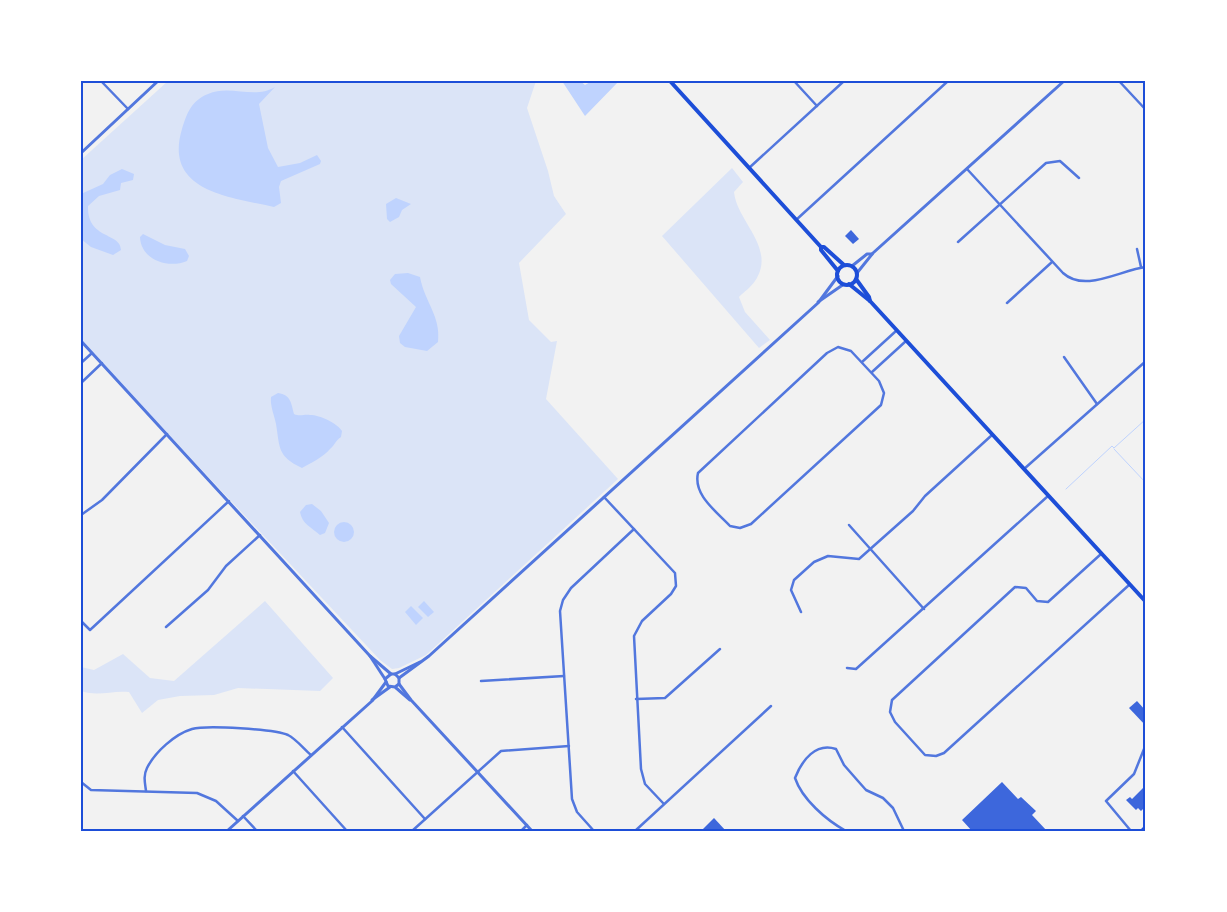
<svg xmlns="http://www.w3.org/2000/svg" width="1227" height="912" font-family="'Open Sans',sans-serif">
  <style>
    .green { fill: #dbe4f7 }
    .water { fill: #bfd3fe }
    .lines { fill: none; stroke-linecap: round; stroke-linejoin: round }
    .stream { stroke: #bfd3fe; stroke-width: 1 }
    .building { fill: #3d67dc }
    .minor { stroke: #5277de; stroke-width: 2.5 }
    .tertiary { stroke: #5277de; stroke-width: 3 }
    .secondary { stroke: #1d4ed8; stroke-width: 4 }
    .neatline { fill: none; stroke: #1d4ed8; stroke-width: 2 }
  </style>
  <rect width="100%" height="100%" fill="#f2f2f2"/>
  <!-- green -->
  <g class="green">
    <path d="M168 81H536L527 108 548 171 554 196 566 214 519 263 529 320 551 342 557 341 546 399 618 479 426 655 399 668 392 669 380 660 81 341V160Z"/>
    <path d="M732 168 743 182 734 192C737 222 777 248 755 281 751 287 744 292 739 297L745 312 770 340 759 348 662 236Z"/>
    <path d="M265 601 333 678 320 691 238 688 214 695 180 696 158 700 142 713 129 692C112 690 99 697 81 691V667L94 670 123 654 150 678 174 681Z"/>
  </g>
  <!-- water -->
  <g class="water">
    <path d="M562 81H580L585 85 592 81H619L585 116Z"/>
    <path d="M275 87 259 104 268 148 278 167 300 163 317 155 321 161 320 164 281 181 279 187 281 203 274 207C231 197 163 192 182 129 187 113 191 101 208 94 231 84 254 100 275 87Z"/>
    <path d="M122 169 134 174 133 180 121 183 120 190 99 196 88 206C87 240 121 232 121 250L113 255 91 247 81 239V194L103 184 110 175Z"/>
    <path d="M396 198 411 204 402 210 399 217 390 222 387 219 386 204Z"/>
    <path d="M143 234 165 245 185 249 189 256 187 261C168 269 141 260 140 237Z"/>
    <path d="M408 273 420 277C425 303 441 316 438 342L427 351 405 347 400 343 399 336 416 307 391 284 390 280 395 274Z"/>
    <path d="M278 393C291 395 291 403 294 414 300 417 304 414 310 415 320 415 337 423 342 431L341 437C335 441 335 445 330 449 323 457 311 463 302 468 277 456 280 448 276 424 274 414 270 406 271 397Z"/>
    <path d="M312 504 321 511 329 523 325 533 320 535C311 527 302 524 300 512L306 505Z"/>
    <circle cx="344" cy="532" r="10"/>
    <path d="M424 601 434 612 428 617 418 607Z"/>
    <path d="M411 606 423 618 416 625 405 612Z"/>
  </g>
  <g class="lines">
    <!-- stream -->
    <g class="stream">
      <path d="M1114 449 1146 483"/>
      <path d="M1066 489 1112 446 1114 448 1146 419"/>
    </g>
  </g>
  <!-- building -->
  <g class="building">
    <path d="M851 230 859 239 853 244 845 236Z"/>
    <path d="M1137 701 1146 711V726L1129 708Z"/>
    <path d="M1002 782 1018 799 1021 797 1036 811 1032 815 1047 831H972L962 820Z"/>
    <path d="M1143 788 1146 791V796L1143 799 1145 802 1143 804 1145 807 1141 811 1138 808 1136 810 1126 800 1130 797 1132 799Z"/>
    <path d="M714 818 726 831H701Z"/>
  </g>
  <g class="lines">
    <!-- minor -->
    <g class="minor">
      <path d="M101 81 128 109"/>
      <path d="M794 81 817 106"/>
      <path d="M1119 81 1146 110"/>
      <path d="M749 168 844 81"/>
      <path d="M967 169 1063 273C1085 293 1120 270 1146 267"/>
      <path d="M796 220 948 81"/>
      <path d="M958 242 1046 163 1060 161 1079 178"/>
      <path d="M1137 249 1141 267"/>
      <path d="M1007 303 1052 262"/>
      <path d="M838 347 851 351 879 381 884 393 881 405 751 524 740 528 730 526C716 511 693 495 698 473L827 353Z"/>
      <path d="M1064 357 1097 404"/>
      <path d="M862 362 896 331"/>
      <path d="M81 363 92 353"/>
      <path d="M872 372 906 341"/>
      <path d="M81 383 102 363"/>
      <path d="M1024 469 1146 361"/>
      <path d="M604 497 675 573 676 586 671 594 642 621 634 636 641 769 645 784 663 803"/>
      <path d="M81 515 102 500 167 434"/>
      <path d="M849 525 924 609"/>
      <path d="M1101 554 1048 602 1037 601 1026 588 1015 587 892 700 890 712 895 722 925 755 936 756 944 753 1129 585"/>
      <path d="M801 612 791 590 794 580 814 562 828 556 859 559 913 511 925 496 992 435"/>
      <path d="M81 621 90 630 229 501"/>
      <path d="M166 627 208 590 226 566 260 535"/>
      <path d="M847 668 856 669 1048 496"/>
      <path d="M481 681 564 676"/>
      <path d="M636 699 665 698 720 649"/>
      <path d="M342 727 425 819"/>
      <path d="M293 771 347 831"/>
      <path d="M81 782 91 790 197 793 216 801 238 821"/>
      <path d="M146 791C145 783 143 776 147 768 155 752 175 734 192 729 206 725 275 729 288 735 296 739 304 749 311 755"/>
      <path d="M243 816 257 831"/>
      <path d="M412 831 501 751 569 746"/>
      <path d="M521 831 527 825"/>
      <path d="M594 831 577 812 572 799 560 611 563 600 571 588 634 529"/>
      <path d="M635 831 771 706"/>
      <path d="M846 831C826 820 802 799 795 778 802 760 816 742 836 749L844 765 858 781 866 790 883 798 893 808 904 831"/>
      <path d="M1131 831 1106 801 1134 774 1146 744"/>
    </g>
    <!-- tertiary -->
    <g class="tertiary">
      <path d="M81 153 158 81"/>
      <path d="M852 266 867 254H872"/>
      <path d="M857 273 873 253 1064 81"/>
      <path d="M818 302 844 284"/>
      <path d="M81 341 370 656 391 674"/>
      <path d="M370 656 385 679"/>
      <path d="M395 674 420 662"/>
      <path d="M399 678 429 656 818 303 838 276"/>
      <path d="M399 684 411 700 532 831"/>
      <path d="M395 687 399 684V678L395 674H391L385 679 388 686 395 687 410 700"/>
      <path d="M372 700 390 687"/>
      <path d="M227 831 372 701 386 682"/>
    </g>
    <!-- secondary -->
    <g class="secondary">
      <path d="M670 81 821 247V250L838 271"/>
      <path d="M821 247H824L844 265"/>
      <circle cx="847" cy="275" r="10"/>
      <path d="M856 279 869 297 870 301"/>
      <path d="M849 284 870 301 1146 602"/>
      <path d="M1142 831 1146 827"/>
    </g>
  </g>
  <!-- border -->
  <rect width="1227" height="912" fill="none" stroke="#ffffff" stroke-width="165"/>
  <rect x="82" y="82" width="1062" height="748" class="neatline"/>
</svg>
